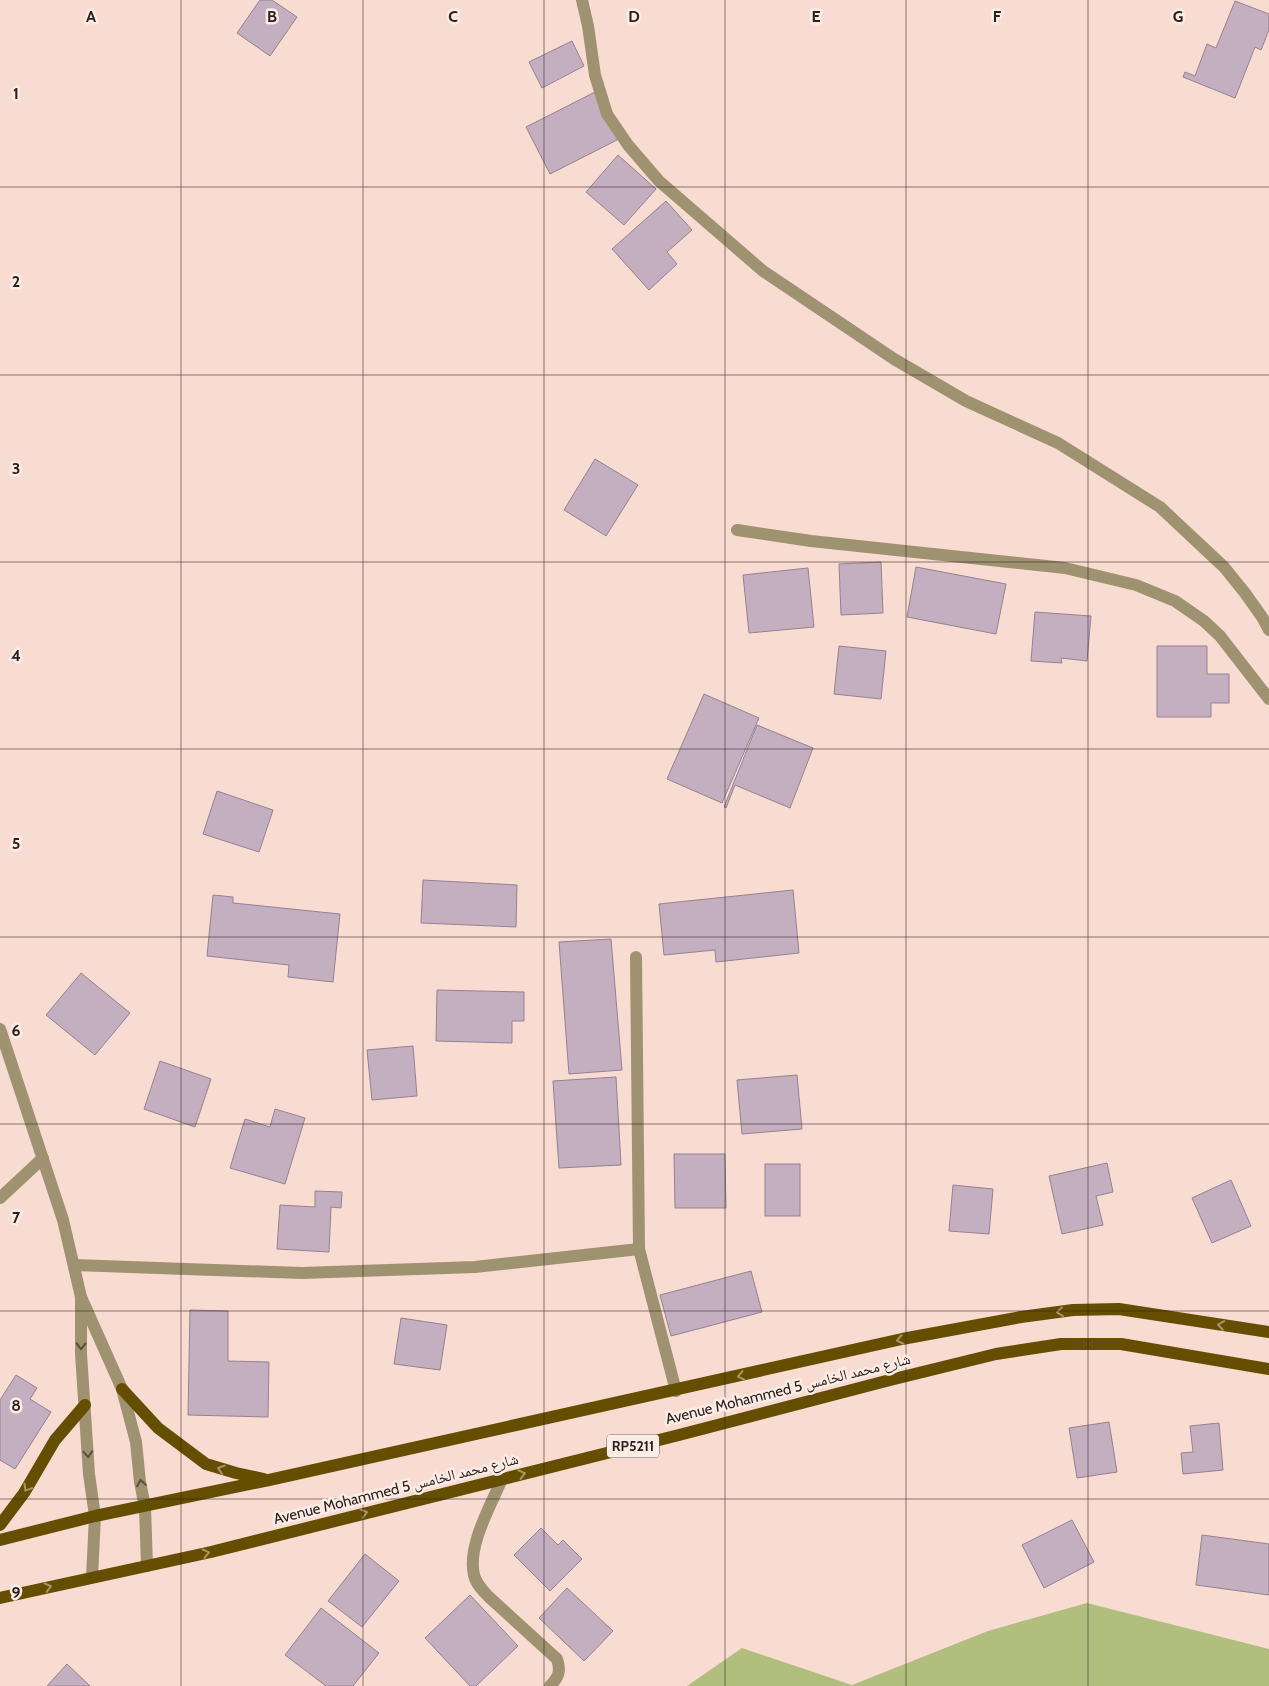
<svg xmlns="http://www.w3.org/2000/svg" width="1269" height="1686" font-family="Cabin,'Noto Naskh Arabic',sans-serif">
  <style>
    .green { fill: #b1be7d }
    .building { fill: #c4afc1; stroke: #968193 }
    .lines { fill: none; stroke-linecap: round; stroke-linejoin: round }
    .minor { stroke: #9e9271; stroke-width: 12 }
    .primary { stroke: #654e00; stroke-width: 12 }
    .oneway { stroke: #a99567 }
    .oneway2 { stroke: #5a4e3f }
    .grid { fill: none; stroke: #2c211d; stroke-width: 1; stroke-opacity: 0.55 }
    .labels { text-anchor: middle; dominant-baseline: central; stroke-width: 5; stroke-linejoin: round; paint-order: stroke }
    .shield { fill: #fdebe5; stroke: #6b5e59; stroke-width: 1 }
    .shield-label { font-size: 14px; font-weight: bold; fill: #2c211d }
    .street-label { font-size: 15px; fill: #2c211d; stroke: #fdebe5 }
    .grid-label { font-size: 16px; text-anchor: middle; font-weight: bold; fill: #2c211d; stroke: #fdebe5; stroke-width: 5; stroke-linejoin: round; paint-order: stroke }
  </style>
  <rect width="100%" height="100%" fill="#f8dbd1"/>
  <!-- green -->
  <path class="green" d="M1087 1603 1269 1649V1686H687L742 1648 852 1685 988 1631Z"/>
  <!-- building -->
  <g class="building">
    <path d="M260 0H272L297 17 270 56 237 33Z"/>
    <path d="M1235 1 1269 14V30L1261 50 1255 47 1235 98 1183 77 1185 72 1195 76 1207 44 1216 48Z"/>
    <path d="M572 41 584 66 542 88 529 62Z"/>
    <path d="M595 92 619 139 550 174 526 127Z"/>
    <path d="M618 155 656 189 624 225 586 192Z"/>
    <path d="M666 201 692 230 667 252 677 264 649 290 612 249Z"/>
    <path d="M595 459 638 485 606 536 564 510Z"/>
    <path d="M881 562 883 613 841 615 839 564Z"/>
    <path d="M916 567 1006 584 996 634 907 617Z"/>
    <path d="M808 568 814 627 749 633 743 575Z"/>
    <path d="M1035 612 1091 616 1087 661 1061 658 1062 663 1031 661Z"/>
    <path d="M839 646 886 651 881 699 834 694Z"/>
    <path d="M1157 646H1207V674H1229V703H1211V717H1157Z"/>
    <path d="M704 694 759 718 722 803 667 779Z"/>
    <path d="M757 725 813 748 790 808 735 785 726 808 724 807Z"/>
    <path d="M217 791 273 810 259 852 203 834Z"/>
    <path d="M423 880 517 885 516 927 421 923Z"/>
    <path d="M793 890 799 953 716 962 715 950 664 955 659 904Z"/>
    <path d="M213 895 233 897V903L340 914 333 982 288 977 289 965 207 956Z"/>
    <path d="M611 939 622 1070 569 1074 559 942Z"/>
    <path d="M81 973 130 1013 95 1055 46 1015Z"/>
    <path d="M437 990 524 992V1021H512V1043L436 1041Z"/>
    <path d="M413 1046 417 1096 372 1100 367 1050Z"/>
    <path d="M160 1061 211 1079 195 1127 144 1109Z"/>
    <path d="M797 1075 802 1129 742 1134 737 1080Z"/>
    <path d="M616 1077 621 1165 559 1168 553 1081Z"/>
    <path d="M275 1109 305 1118 285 1184 230 1168 245 1119 270 1127Z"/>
    <path d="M674 1154H725L726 1208H675Z"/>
    <path d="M1107 1163 1113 1192 1096 1196 1103 1225 1062 1234 1049 1176Z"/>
    <rect x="765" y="1164" width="35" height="52"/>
    <path d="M1231 1180 1251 1226 1212 1243 1192 1198Z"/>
    <path d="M953 1185 993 1189 989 1234 949 1231Z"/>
    <path d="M315 1191 342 1192 341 1208 331 1207 329 1252 277 1249 280 1205 315 1207Z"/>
    <path d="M751 1271 762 1312 671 1336 660 1295Z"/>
    <path d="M190 1310 228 1311V1361L269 1362 268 1417 188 1415Z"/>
    <path d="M401 1318 447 1325 440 1370 394 1364Z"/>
    <path d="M16 1375 37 1388 30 1399 51 1412 15 1469 0 1460V1400Z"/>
    <path d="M1109 1422 1117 1472 1077 1478 1069 1428Z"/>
    <path d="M1219 1423 1223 1470 1183 1474 1181 1453 1193 1452 1190 1426Z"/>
    <path d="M1072 1520 1094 1562 1044 1588 1022 1545Z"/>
    <path d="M541 1528 558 1545 563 1540 582 1559 550 1591 514 1555Z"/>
    <path d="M1202 1535 1269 1544V1595L1196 1585Z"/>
    <path d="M365 1554 399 1581 362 1627 328 1601Z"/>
    <path d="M567 1588 613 1631 584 1661 539 1618Z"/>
    <path d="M470 1595 518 1646 476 1686H470L425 1638Z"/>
    <path d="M321 1608 379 1653 353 1686H326L285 1655Z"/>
    <path d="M67 1664 90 1686H47Z"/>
  </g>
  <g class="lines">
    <!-- minor -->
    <g class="minor">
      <path d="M582 0 588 26 595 75 607 114 628 145 659 181 763 271 894 359 966 401 1058 443 1160 507 1224 567 1245 593 1262 617 1269 630"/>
      <path d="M737 530 811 541 1065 568 1136 585 1175 601 1204 621 1220 636 1269 699"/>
      <path d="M636 957 639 1249 676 1391"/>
      <path d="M0 1029 63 1220 81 1297 122 1389 136 1442 140 1482 145 1507 147 1566"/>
      <path d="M0 1198 43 1158"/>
      <path d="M74 1265 302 1273 475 1267 639 1249"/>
      <path d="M81 1300V1354L89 1474 95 1516 92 1577"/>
      <path d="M502 1479C491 1505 467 1546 474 1575 476 1584 483 1591 489 1597L557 1659C561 1671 559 1677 550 1686"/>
    </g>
    <!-- primary -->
    <g class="primary">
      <path d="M122 1389 158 1428 206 1464 236 1473 264 1479"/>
      <path d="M0 1525 24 1493 55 1440 85 1405"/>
      <path d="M0 1540 95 1516 269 1480 902 1339 1021 1317 1073 1310 1119 1309 1269 1332"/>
      <path d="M0 1598 211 1552 679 1435 890 1380 996 1354 1061 1344H1121L1269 1369"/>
    </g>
  </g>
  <!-- one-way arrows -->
  <defs><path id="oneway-chevron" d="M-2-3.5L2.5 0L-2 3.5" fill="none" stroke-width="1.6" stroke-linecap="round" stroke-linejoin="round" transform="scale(1.25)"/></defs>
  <g class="oneway">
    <use href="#oneway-chevron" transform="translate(1060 1312) rotate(173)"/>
    <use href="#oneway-chevron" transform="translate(1221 1325) rotate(-171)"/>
    <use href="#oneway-chevron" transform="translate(900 1340) rotate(168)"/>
    <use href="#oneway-chevron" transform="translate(741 1376) rotate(167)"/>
    <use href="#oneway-chevron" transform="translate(221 1469) rotate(-162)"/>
    <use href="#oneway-chevron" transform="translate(522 1474) rotate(-14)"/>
    <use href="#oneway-chevron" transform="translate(27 1488) rotate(121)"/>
    <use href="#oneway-chevron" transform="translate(364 1513) rotate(-14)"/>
    <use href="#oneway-chevron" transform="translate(206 1553) rotate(-13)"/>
    <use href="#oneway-chevron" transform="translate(48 1587) rotate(-14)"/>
  </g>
  <g class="oneway2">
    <use href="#oneway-chevron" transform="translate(81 1346) rotate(91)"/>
    <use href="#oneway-chevron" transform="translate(88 1454) rotate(86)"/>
    <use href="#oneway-chevron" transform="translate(141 1483) rotate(-99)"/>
  </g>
  <!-- grid -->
  <path class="grid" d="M181 0V1686M363 0V1686M544 0V1686M725 0V1686M906 0V1686M1088 0V1686M0 187H1269M0 375H1269M0 562H1269M0 749H1269M0 937H1269M0 1124H1269M0 1311H1269M0 1499H1269"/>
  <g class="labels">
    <!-- shield labels -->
    <rect class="shield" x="607" y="1434.5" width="52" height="23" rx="4"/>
    <g class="shield-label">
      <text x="633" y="1446">RP5211</text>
    </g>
    <!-- street labels -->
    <g class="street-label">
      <text transform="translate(788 1389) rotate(-14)">Avenue Mohammed 5 شارع محمد الخامس</text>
      <text transform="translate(396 1489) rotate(-14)">Avenue Mohammed 5 شارع محمد الخامس</text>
    </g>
  </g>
  <g class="grid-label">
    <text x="91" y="22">A</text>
    <text x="272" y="22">B</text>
    <text x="453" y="22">C</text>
    <text x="634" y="22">D</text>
    <text x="816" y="22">E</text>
    <text x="997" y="22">F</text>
    <text x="1178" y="22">G</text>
    <text x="16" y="99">1</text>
    <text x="16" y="287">2</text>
    <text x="16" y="474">3</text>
    <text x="16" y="661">4</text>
    <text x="16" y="849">5</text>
    <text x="16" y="1036">6</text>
    <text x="16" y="1223">7</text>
    <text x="16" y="1411">8</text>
    <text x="16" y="1598">9</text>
  </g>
</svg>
